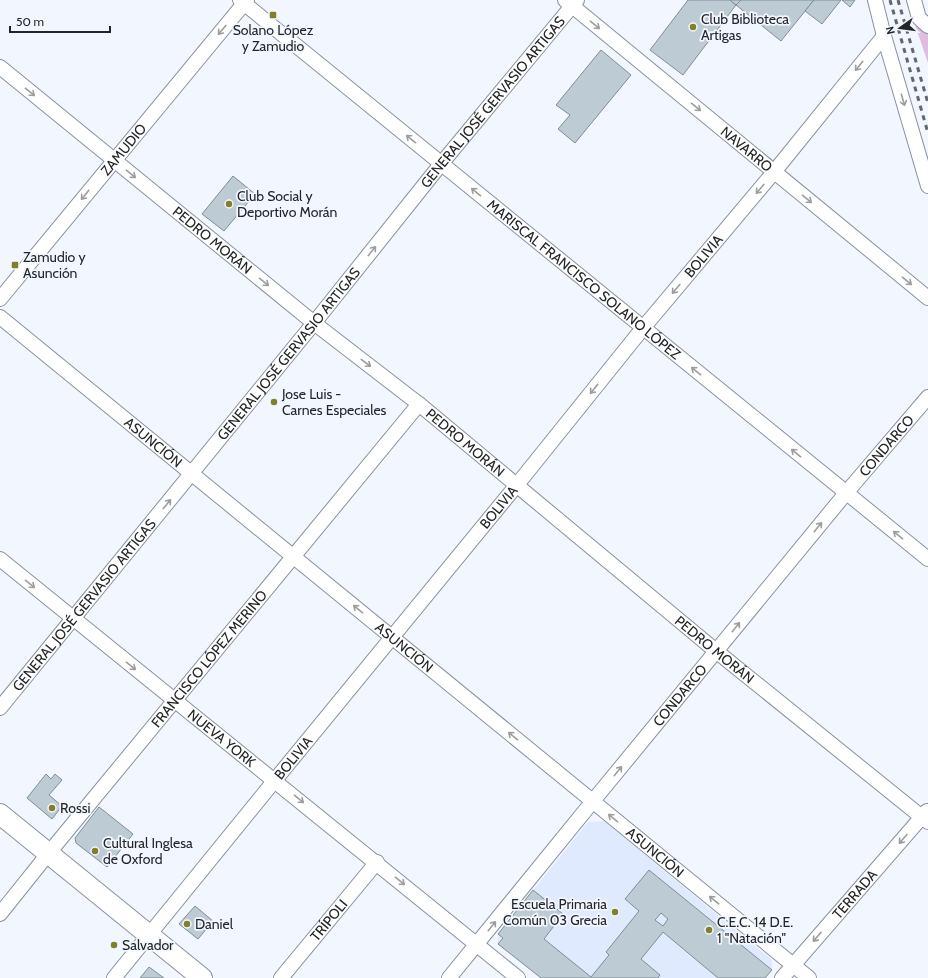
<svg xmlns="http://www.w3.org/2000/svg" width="928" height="978" font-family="Cabin,sans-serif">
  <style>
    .built { fill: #e0eaff }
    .green { fill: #debede }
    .building { fill: #bdccd4; stroke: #7f8d95; fill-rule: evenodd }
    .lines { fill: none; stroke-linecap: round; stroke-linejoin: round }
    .minor-casing { stroke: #8a919d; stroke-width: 16 }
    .secondary-casing { stroke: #8a919d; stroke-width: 22 }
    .minor { stroke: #fff; stroke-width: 14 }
    .secondary { stroke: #fff; stroke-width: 20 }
    .rail { stroke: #64676d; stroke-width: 3; stroke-dasharray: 5 5; stroke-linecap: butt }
    .oneway { stroke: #9c9d9f }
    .poi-dot { fill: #7f8029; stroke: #f2f7ff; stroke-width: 1.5 }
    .labels { text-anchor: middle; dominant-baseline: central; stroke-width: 3.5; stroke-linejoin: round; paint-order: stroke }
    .poi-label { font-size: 14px; fill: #23252a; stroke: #f2f7ff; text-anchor: start }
    .street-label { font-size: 14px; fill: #23252a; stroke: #f2f7ff }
  </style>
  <rect width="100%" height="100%" fill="#f2f7ff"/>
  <!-- built -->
  <path class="built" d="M604 821 772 960V970L765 978H541L498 944V934L588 822Z"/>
  <!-- green -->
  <path class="green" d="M914 22 928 33V63Z"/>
  <!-- building -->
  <g class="building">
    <path d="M688 0H730L736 5 683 75 650 50Z"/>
    <path d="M730 0H741L736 5Z"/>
    <path d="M741 0H814L781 41 736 5Z"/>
    <path d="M814 0H841L822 24 805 11Z"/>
    <path d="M842 0H855L850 7Z"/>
    <path d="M601 50 631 75 575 143 558 129 570 115 556 105Z"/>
    <path d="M233 176 255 194 224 231 202 214Z"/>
    <path d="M46 774 51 779 55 774 62 780 49 795 62 806 52 819 27 798Z"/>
    <path d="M99 807 133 834 107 867 76 843 75 838Z"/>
    <path d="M649 870 772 970 765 978H718L663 932 641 959 660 975 658 978H541L498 944 503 938 498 934 533 890 563 914 544 939 591 977 609 955 606 952 639 911 625 899ZM661 913 668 919 663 926 655 920Z"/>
    <path d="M195 906 213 921 198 939 179 924Z"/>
    <path d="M149 967 164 978H140Z"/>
  </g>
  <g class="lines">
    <!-- minor casing -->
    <g class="minor-casing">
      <g id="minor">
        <path id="s1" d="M240 0 928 559"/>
        <path id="s2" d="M565 0 928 298"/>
        <path d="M875 0 884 36 928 186"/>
        <path d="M914 0 919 18 928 26"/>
        <path id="s3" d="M0 67 314 323 419 404 716 651 928 822"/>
        <path id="s4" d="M0 299 247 0"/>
        <path id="s5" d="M0 317 809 978"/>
        <path id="s6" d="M0 559C172 699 346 837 518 978"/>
        <path id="s7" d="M0 708 314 323 441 164 577 0"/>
        <path id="s8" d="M0 914 48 854 419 404"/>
        <path id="s9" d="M114 978 275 780 516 486 643 328 774 172 884 36"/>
        <path id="s10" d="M281 978 377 862"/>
        <path id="s11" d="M449 978 593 801 846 493 928 397"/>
        <path id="s12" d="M782 978 927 811"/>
      </g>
    </g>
    <!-- secondary casing -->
    <g class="secondary-casing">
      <path id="secondary" d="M0 814 202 978"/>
    </g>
    <!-- minor -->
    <use href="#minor" class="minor"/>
    <!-- secondary -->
    <use href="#secondary" class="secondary"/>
    <!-- rail -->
    <g class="rail">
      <path d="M890 0 928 133"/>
      <path d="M898 0 928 103"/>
    </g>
  </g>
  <!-- one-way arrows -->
  <defs><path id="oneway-shaft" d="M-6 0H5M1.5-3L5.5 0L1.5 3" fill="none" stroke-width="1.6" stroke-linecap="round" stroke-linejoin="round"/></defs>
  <g class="oneway">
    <use href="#oneway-shaft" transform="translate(595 25) rotate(39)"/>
    <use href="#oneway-shaft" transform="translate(222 30) rotate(130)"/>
    <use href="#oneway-shaft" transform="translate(859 66) rotate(129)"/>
    <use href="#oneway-shaft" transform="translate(30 92) rotate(39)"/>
    <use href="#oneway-shaft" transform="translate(903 100) rotate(74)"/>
    <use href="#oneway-shaft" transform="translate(696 107) rotate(39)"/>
    <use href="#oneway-shaft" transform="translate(411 139) rotate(-141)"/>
    <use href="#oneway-shaft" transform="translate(131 174) rotate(39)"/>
    <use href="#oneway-shaft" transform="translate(760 189) rotate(130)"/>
    <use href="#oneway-shaft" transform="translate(476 192) rotate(-141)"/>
    <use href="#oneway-shaft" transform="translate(85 195) rotate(129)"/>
    <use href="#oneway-shaft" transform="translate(807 199) rotate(39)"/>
    <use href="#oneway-shaft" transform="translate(372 251) rotate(-51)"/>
    <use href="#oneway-shaft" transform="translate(907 281) rotate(39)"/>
    <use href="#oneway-shaft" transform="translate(264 282) rotate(39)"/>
    <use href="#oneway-shaft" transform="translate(676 289) rotate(130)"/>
    <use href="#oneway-shaft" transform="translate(366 363) rotate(37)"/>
    <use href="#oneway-shaft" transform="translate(696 371) rotate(-141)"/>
    <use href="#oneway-shaft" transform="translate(594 389) rotate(129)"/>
    <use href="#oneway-shaft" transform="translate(796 453) rotate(-141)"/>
    <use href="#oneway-shaft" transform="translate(167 504) rotate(-51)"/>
    <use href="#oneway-shaft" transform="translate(818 527) rotate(-51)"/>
    <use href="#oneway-shaft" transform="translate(898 535) rotate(-141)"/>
    <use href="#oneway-shaft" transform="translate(30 584) rotate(39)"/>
    <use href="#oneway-shaft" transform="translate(358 609) rotate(-141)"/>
    <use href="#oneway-shaft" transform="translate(736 627) rotate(-51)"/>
    <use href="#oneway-shaft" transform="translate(131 666) rotate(39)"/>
    <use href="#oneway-shaft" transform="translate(513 736) rotate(-141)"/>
    <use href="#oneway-shaft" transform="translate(618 771) rotate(-51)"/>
    <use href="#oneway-shaft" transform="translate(299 799) rotate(39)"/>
    <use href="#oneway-shaft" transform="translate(613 818) rotate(-141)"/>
    <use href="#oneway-shaft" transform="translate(903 839) rotate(131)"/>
    <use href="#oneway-shaft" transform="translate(400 881) rotate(39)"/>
    <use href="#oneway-shaft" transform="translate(714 900) rotate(-141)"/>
    <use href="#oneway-shaft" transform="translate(492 926) rotate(-51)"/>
    <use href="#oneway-shaft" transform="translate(817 937) rotate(131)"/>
  </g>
  <!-- markers -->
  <g class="poi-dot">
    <rect x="269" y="11" width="8" height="8" rx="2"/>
    <circle cx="693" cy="27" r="4"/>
    <circle cx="229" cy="204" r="4"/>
    <rect x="11" y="261" width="8" height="8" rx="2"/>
    <circle cx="274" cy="402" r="4"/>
    <circle cx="52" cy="808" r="4"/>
    <circle cx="95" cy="851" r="4"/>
    <circle cx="615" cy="912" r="4"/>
    <circle cx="187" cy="924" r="4"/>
    <circle cx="709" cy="930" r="4"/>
    <circle cx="114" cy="945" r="4"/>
  </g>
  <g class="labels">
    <!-- poi labels -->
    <g class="poi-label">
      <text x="701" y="19">Club Biblioteca<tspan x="701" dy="16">Artigas</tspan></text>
      <text x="273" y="30" text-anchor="middle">Solano López<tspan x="273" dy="16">y Zamudio</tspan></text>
      <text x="237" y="196">Club Social y<tspan x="237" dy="16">Deportivo Morán</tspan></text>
      <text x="23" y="257">Zamudio y<tspan x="23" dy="16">Asunción</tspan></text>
      <text x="282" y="394">Jose Luis -<tspan x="282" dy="16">Carnes Especiales</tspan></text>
      <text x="60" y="808">Rossi</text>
      <text x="103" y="843">Cultural Inglesa<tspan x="103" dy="16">de Oxford</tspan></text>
      <text x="607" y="904" text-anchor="end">Escuela Primaria<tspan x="607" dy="16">Común 03 Grecia</tspan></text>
      <text x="717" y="922">C.E.C. 14 D.E.<tspan x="717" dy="16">1 "Natación"</tspan></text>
      <text x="195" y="924">Daniel</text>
      <text x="122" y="945">Salvador</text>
    </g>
    <!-- street labels -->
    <g class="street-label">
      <text stroke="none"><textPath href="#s7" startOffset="781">GENERAL JOSÉ GERVASIO ARTIGAS</textPath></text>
      <text stroke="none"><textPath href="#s4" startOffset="194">ZAMUDIO</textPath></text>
      <text stroke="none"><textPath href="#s2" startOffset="235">NAVARRO</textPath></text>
      <text stroke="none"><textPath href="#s3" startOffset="274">PEDRO MORÁN</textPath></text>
      <text stroke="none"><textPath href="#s9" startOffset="932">BOLIVIA</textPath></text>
      <text stroke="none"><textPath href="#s1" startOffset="443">MARISCAL FRANCISCO SOLANO LÓPEZ</textPath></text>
      <text stroke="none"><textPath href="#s7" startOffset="457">GENERAL JOSÉ GERVASIO ARTIGAS</textPath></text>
      <text stroke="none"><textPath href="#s5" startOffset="198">ASUNCIÓN</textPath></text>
      <text stroke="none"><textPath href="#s3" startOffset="598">PEDRO MORÁN</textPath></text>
      <text stroke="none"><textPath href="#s11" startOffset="689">CONDARCO</textPath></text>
      <text stroke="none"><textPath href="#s9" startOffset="608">BOLIVIA</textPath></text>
      <text stroke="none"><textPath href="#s7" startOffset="133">GENERAL JOSÉ GERVASIO ARTIGAS</textPath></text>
      <text stroke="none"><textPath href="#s5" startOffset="522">ASUNCIÓN</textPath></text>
      <text stroke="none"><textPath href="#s3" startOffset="922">PEDRO MORÁN</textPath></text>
      <text stroke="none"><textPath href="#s8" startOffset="330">FRANCISCO LÓPEZ MERINO</textPath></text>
      <text stroke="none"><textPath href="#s11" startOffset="365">CONDARCO</textPath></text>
      <text stroke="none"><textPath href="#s6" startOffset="285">NUEVA YORK</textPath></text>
      <text stroke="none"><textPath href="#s9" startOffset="284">BOLIVIA</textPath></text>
      <text stroke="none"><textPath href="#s5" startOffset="846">ASUNCIÓN</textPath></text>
      <text stroke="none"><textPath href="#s12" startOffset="111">TERRADA</textPath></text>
      <text stroke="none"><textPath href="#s10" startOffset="75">TRÍPOLI</textPath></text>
    </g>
  </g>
  <!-- north arrow -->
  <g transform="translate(900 28) rotate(256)" stroke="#f2f7ff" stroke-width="3" paint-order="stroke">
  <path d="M0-3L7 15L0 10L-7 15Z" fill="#23252a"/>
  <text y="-6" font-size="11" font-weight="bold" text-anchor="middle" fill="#23252a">N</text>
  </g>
  <!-- scale -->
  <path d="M10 26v6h100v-6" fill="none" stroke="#23252a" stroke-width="2"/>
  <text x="16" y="26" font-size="12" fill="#23252a" stroke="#f2f7ff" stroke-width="3" paint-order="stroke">50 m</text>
</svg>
